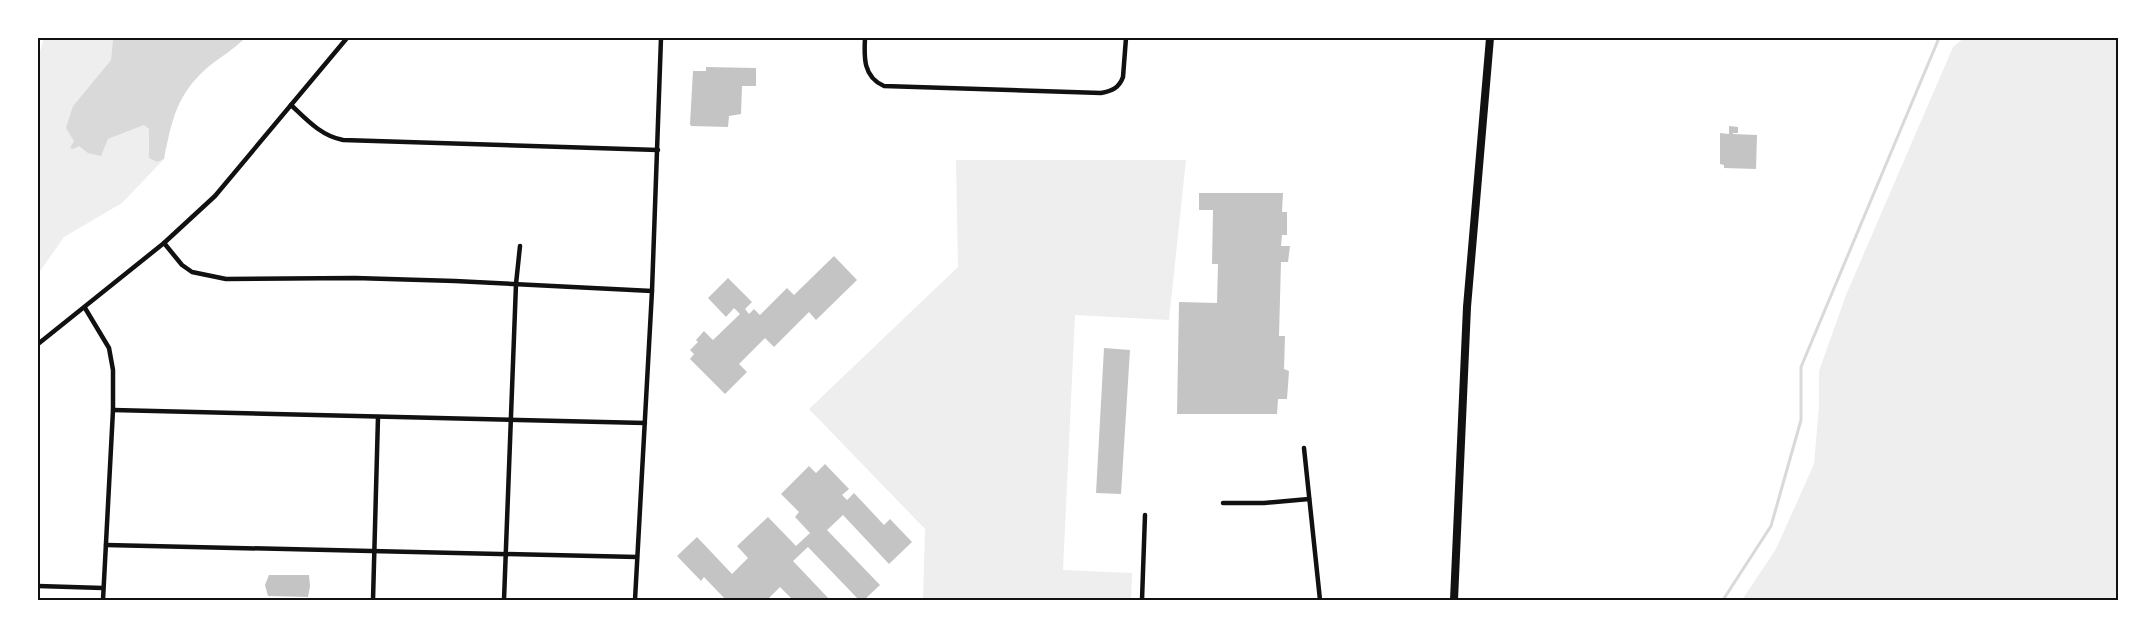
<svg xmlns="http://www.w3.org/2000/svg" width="2156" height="638" font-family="'Roboto Condensed',sans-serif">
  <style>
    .green { fill: #eee }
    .water { fill: #d9d9d9 }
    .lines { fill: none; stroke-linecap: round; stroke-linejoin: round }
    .stream { stroke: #d9d9d9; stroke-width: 3 }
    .building { fill: #c4c4c4 }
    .minor { stroke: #111; stroke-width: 4.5 }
    .primary { stroke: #111; stroke-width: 8 }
    .neatline { fill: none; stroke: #111; stroke-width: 2 }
  </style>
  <rect width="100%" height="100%" fill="#fff"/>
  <!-- green -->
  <g class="green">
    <path d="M44 38H113L111 60 73 106 79 146 108 139 144 125 149 129 150 158 157 162 164 159 122 203 64 237 38 274V59Z"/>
    <path d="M1964 38H2118V600H1742L1776 549 1814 464 1819 406V371L1846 295 1953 47Z"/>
    <path d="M956 160H1186L1169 320 1075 315 1063 570 1132 573 1131 600H923L925 529 809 409 958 267Z"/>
  </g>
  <!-- water -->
  <path class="water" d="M113 38H245C234 49 221 57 208 67 176 95 172 120 164 159L157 162 149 158V129L144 125 108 139 101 156 88 153 79 146 73 149 70 148 74 141 66 128 73 106 111 60Z"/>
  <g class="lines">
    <!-- stream -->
    <path class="stream" d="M1723 600 1771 526 1801 420V367L1939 38"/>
  </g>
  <!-- building -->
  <g class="building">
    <path d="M706 67 756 68V86H742L741 114 729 116 728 127 691 126 690 124 693 71H706Z"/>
    <path d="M1729 126 1738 127V133H1733V134L1757 135 1756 169 1724 168V165L1720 164V133L1729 134Z"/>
    <path d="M1199 193H1283L1282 212H1287V235H1282L1281 246H1290L1288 262H1281L1279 336H1285L1284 369 1289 371 1287 399H1278L1277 414H1177L1179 302 1217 303 1218 264H1212L1213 210H1199Z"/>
    <path d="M834 256 857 280 816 320 809 312 774 347 765 338 739 364 747 372 725 394 690 359 694 354 690 350 698 342 696 340 704 331 713 340 740 314 734 308 726 317 708 298 728 278 752 302 745 309 749 314 754 309 760 315 787 288 794 295Z"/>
    <path d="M1104 348 1130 350 1121 494 1096 493Z"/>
    <path d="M825 464 849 489 842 495 847 500 854 493 884 525 890 519 912 542 889 564 843 515 827 530 880 585 864 600H859L808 547 793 561 830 600H793L780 587 767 600H726L704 577 701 581 677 556 697 537 732 574 748 558 737 546 768 517 796 546 810 533 795 517 799 512 781 494 809 466 816 473Z"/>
    <path d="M269 575H309L310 586 308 597 268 596 265 585Z"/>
  </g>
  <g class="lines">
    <!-- minor -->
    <g class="minor">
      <path d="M865 38C864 57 863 77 884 86L1101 93C1112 91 1119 88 1123 77L1126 38"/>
      <path d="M291 105C306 119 321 136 343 140L658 150"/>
      <path d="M164 243 182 265 192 272 226 279 355 278 455 281 652 291"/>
      <path d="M85 308 109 348 113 370V410L103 600"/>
      <path d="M38 344 164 243 215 196 347 38"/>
      <path d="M113 410 645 423"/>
      <path d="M1304 448 1320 600"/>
      <path d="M1223 503H1264L1309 499"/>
      <path d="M106 545 637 557"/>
      <path d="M38 586 103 588"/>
      <path d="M373 600 378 417"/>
      <path d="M504 600 516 284 520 246"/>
      <path d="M635 600 652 291 661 38"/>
      <path d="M1142 600 1145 515"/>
    </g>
    <!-- primary -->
    <path class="primary" d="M1454 600 1467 307 1490 38"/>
  </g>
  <!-- border -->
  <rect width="2156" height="638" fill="none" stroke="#ffffff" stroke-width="78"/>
  <rect x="39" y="39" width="2078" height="560" class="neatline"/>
</svg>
